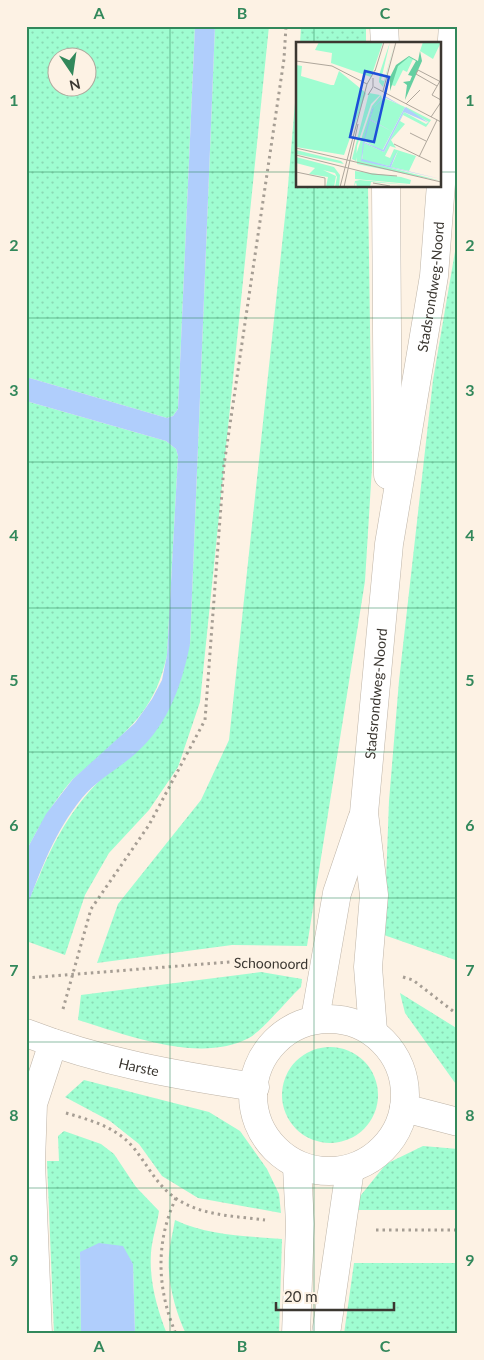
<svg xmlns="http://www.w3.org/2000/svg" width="484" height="1360" font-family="Lato,sans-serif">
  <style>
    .grass { fill: url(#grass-dots); fill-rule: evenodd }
    .water { fill: #b0cefc }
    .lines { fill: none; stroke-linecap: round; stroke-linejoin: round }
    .street-casing { stroke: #beb4a7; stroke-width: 29 }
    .secondary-casing { stroke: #beb4a7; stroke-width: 29 }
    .primary-casing { stroke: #beb4a7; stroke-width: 29 }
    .path { stroke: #a69e94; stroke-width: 3; stroke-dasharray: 2.5 4; stroke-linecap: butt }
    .street { stroke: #fff; stroke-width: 28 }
    .secondary { stroke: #fff; stroke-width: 28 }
    .primary { stroke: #fff; stroke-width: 28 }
    .grid { fill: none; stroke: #32885b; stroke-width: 1; stroke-opacity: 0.55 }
    .labels { text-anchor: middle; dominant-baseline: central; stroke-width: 4; stroke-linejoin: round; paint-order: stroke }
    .street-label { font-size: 14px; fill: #3b3731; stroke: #fdf2e4 }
    .inset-road { fill: none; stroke: #afa79c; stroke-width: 1 }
    .view { fill: #1d4ed8; fill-opacity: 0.15; stroke: #1d4ed8; stroke-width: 2.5 }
    .inset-edge { fill: none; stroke: #3b3731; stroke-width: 2.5 }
    .neatline { fill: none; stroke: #32885b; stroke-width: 2 }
    .grid-label { font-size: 16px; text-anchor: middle; font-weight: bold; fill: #32885b }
  </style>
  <defs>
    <pattern id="grass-dots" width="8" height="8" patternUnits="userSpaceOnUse" patternTransform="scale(1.25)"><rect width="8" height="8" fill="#9ffdd1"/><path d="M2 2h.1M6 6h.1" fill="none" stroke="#8ad9b4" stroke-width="1.8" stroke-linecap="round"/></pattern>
  </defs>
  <rect width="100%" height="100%" fill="#fdf2e4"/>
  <!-- grass -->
  <g class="grass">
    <path d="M26 26H195L178 409 173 416 167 418 26 377ZM58 58H88V88H58Z"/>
    <path d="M215 26H269L200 702 178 767 149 810 109 853 85 895 65 955 26 941C26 931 25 920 26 910 29 899 34 887 39 877 54 840 72 808 101 779L190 644Z"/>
    <path d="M301 26H366V44H300Z"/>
    <path d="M298 67V186H368L372 467 365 581 307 946 232 945 97 963 118 904 201 800 229 740 287 198Z"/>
    <path d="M458 234V961L384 935 389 801 399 681 433 380Z"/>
    <path d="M26 401 166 441 176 449 178 456 167 655C156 706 133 726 95 760 88 767 79 773 72 780 53 802 40 825 26 851Z"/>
    <path d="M261 972 302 979 301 987C289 998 262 1031 249 1038 200 1064 127 1035 78 1020L81 995Z"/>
    <path d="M400 993 458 1029V1087L405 1013Z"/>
    <circle cx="330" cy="1095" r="48"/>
    <path d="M84 1080 209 1112 240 1131 267 1169 279 1194 281 1213 198 1198 162 1176 139 1144 110 1121 65 1097Z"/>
    <path d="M64 1131 101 1144 114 1154 136 1187 159 1211C157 1225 152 1239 151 1253 149 1280 157 1309 167 1334H135L133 1264 80 1252 81 1334H54L47 1161H59L58 1136Z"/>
    <path d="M423 1146 458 1149V1210H355L357 1200 386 1164Z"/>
    <path d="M175 1220C209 1236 246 1236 282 1239L279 1334H186C175 1311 167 1280 169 1255 170 1243 173 1232 175 1220Z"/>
    <path d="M354 1263H458V1334H344Z"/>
  </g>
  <!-- water -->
  <g class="water">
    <path d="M195 26H215L190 644C181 689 166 730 129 759 113 772 95 782 82 798 55 831 40 871 26 910V851L46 814 73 779 135 723 152 699 162 680 167 655 178 456 176 449 166 441 26 401V377L167 418 173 416 178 409Z"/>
    <path d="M99 1243 123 1246 133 1264 135 1334H81L80 1252Z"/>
  </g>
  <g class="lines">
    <!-- street casing -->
    <g class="street-casing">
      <path id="street" d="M38 1334 31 1162 33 1104 53 1043"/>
    </g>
    <!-- secondary casing -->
    <g class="secondary-casing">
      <g id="secondary">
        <path id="s1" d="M26 1033C101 1062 175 1075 255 1087"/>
        <path d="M404 1108 458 1122"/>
      </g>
    </g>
    <!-- primary casing -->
    <g class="primary-casing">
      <g id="primary">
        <path d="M384 26 385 44"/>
        <path d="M386 186 388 475"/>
        <circle cx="329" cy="1095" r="76"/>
        <path d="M315 1019 337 893 362 819"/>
        <path id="s2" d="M373 1031 368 967 374 895 364 813 389 544 434 276 453 26"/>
        <path d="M296 1334 300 1224 297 1167"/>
        <path d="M326 1334 350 1169"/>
      </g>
    </g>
    <!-- path -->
    <g class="path">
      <path d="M403 977 413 980 458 1015"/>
      <path d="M26 978 243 961 291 963"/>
      <path d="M63 1009 91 909 149 825 205 720 224 465 284 59 286 26"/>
      <path d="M66 1113C90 1120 116 1127 133 1147 147 1164 156 1184 174 1197 200 1216 235 1216 265 1220"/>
      <path d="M176 1198C155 1242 157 1290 176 1334"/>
      <path d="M376 1230H458"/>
    </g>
    <!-- street -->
    <use href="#street" class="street"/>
    <!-- secondary -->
    <use href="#secondary" class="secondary"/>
    <!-- primary -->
    <use href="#primary" class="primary"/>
  </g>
  <!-- grid -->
  <path class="grid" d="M170 26V1334M314 26V44M26 172H298M440 172H458M314 186V1334M26 318H458M26 462H458M26 608H458M26 752H458M26 898H458M26 1042H458M26 1188H458"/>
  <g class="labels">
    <!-- street labels -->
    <g class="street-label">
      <text stroke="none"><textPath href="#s2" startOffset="750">Stadsrondweg-Noord</textPath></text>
      <text stroke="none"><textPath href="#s2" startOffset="339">Stadsrondweg-Noord</textPath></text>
      <text transform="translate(271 963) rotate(1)">Schoonoord</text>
      <text stroke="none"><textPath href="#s1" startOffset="118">Harste</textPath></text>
    </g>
  </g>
  <!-- overview -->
  <g transform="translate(296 42)">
    <rect width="145" height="145" fill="#fdf2e4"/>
    <path d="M23 0H87L75 35 35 21 36 11 19 8ZM94 0 85 38 88 39 99 0 87 45 83 40 84 30ZM127 0H145L137 17 124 9ZM113 15 117 17 111 30 107 28 99 44 95 43 101 24ZM0 23 6 24 5 34 35 43H38L43 29 70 51 48 113 0 105ZM73 51 84 53 75 62 61 104 60 119 56 117ZM85 53 86 57 76 67 65 118 145 139 61 122 60 113 76 64ZM88 56 109 65 86 109 68 99 74 78 95 89 74 77 77 66ZM110 65 135 78 130 85 107 73 104 79 109 82 95 98 100 106 94 104 89 114 94 116 98 107 120 114 113 129 95 125 102 109 93 124 66 118 68 101 88 110 108 70 130 82 133 80 110 68ZM0 108 45 119 48 122 0 112ZM0 115 38 125 44 133 43 145H39L41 135 39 131 27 128 40 134 38 145H30L32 135 13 132 19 126 0 121ZM59 129 105 135 115 138 114 142 59 137ZM64 138 113 143 75 140 74 145H61L60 140 58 145 59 139Z" fill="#9ffdd1"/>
    <path d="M124 9 126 19 109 58 111 43 107 40 114 39 116 34 112 33 120 19 113 15 102 24 94 49V35L100 23 113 14 122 19Z" fill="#65cfa1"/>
    <path d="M89 54 106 64 88 55 84 60 78 65 74 77 95 89 74 78 68 100 87 108 109 65 133 81 108 70 88 110 68 101 66 117 93 124 101 109 95 125 145 137 65 119 67 100 76 67Z" fill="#b0cefc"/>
    <path class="inset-road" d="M0 19 36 24 71 42M79 29 88 0M144 39 136 53 145 58M141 44 120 32 122 28 145 40M78 45 145 80M87 49 100 0M72 53 77 45V36M110 62 124 48M135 75 145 60M114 91 130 99M98 102 135 120M0 106 145 140M0 113 76 132 101 134M123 115 141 78M0 130 29 136V145M77 141 94 144M44 145 71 42 79 28M48 145 62 82"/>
    <path class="view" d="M69 29 93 35 78 100 54 95Z"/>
    <rect width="145" height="145" class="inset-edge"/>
  </g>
  <!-- border -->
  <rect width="484" height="1360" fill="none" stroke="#fdf2e4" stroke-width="55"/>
  <!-- north arrow -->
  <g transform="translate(72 72) rotate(167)"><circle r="24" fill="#fdf2e4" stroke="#afa79c"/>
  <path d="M0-4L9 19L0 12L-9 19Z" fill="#32885b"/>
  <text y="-8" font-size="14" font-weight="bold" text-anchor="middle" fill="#3b3731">N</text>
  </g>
  <!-- scale -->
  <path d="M276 1302v8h118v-8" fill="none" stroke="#3b3731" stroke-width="2.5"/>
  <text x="284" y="1302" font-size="15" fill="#3b3731" stroke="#fdf2e4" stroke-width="4" paint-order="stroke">20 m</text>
  <rect x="28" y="28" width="428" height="1304" class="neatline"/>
  <g class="grid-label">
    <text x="99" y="19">A</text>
    <text x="242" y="19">B</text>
    <text x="385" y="19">C</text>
    <text x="14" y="106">1</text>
    <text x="470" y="106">1</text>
    <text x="14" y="251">2</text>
    <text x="470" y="251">2</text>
    <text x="14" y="396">3</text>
    <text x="470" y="396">3</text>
    <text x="14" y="541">4</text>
    <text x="470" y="541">4</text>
    <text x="14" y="686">5</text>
    <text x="470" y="686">5</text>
    <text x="14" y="831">6</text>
    <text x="470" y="831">6</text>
    <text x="14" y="976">7</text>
    <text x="470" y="976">7</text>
    <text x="14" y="1121">8</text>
    <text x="470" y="1121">8</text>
    <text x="14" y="1266">9</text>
    <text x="470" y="1266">9</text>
    <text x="99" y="1352">A</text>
    <text x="242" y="1352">B</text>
    <text x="385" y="1352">C</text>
  </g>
</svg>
